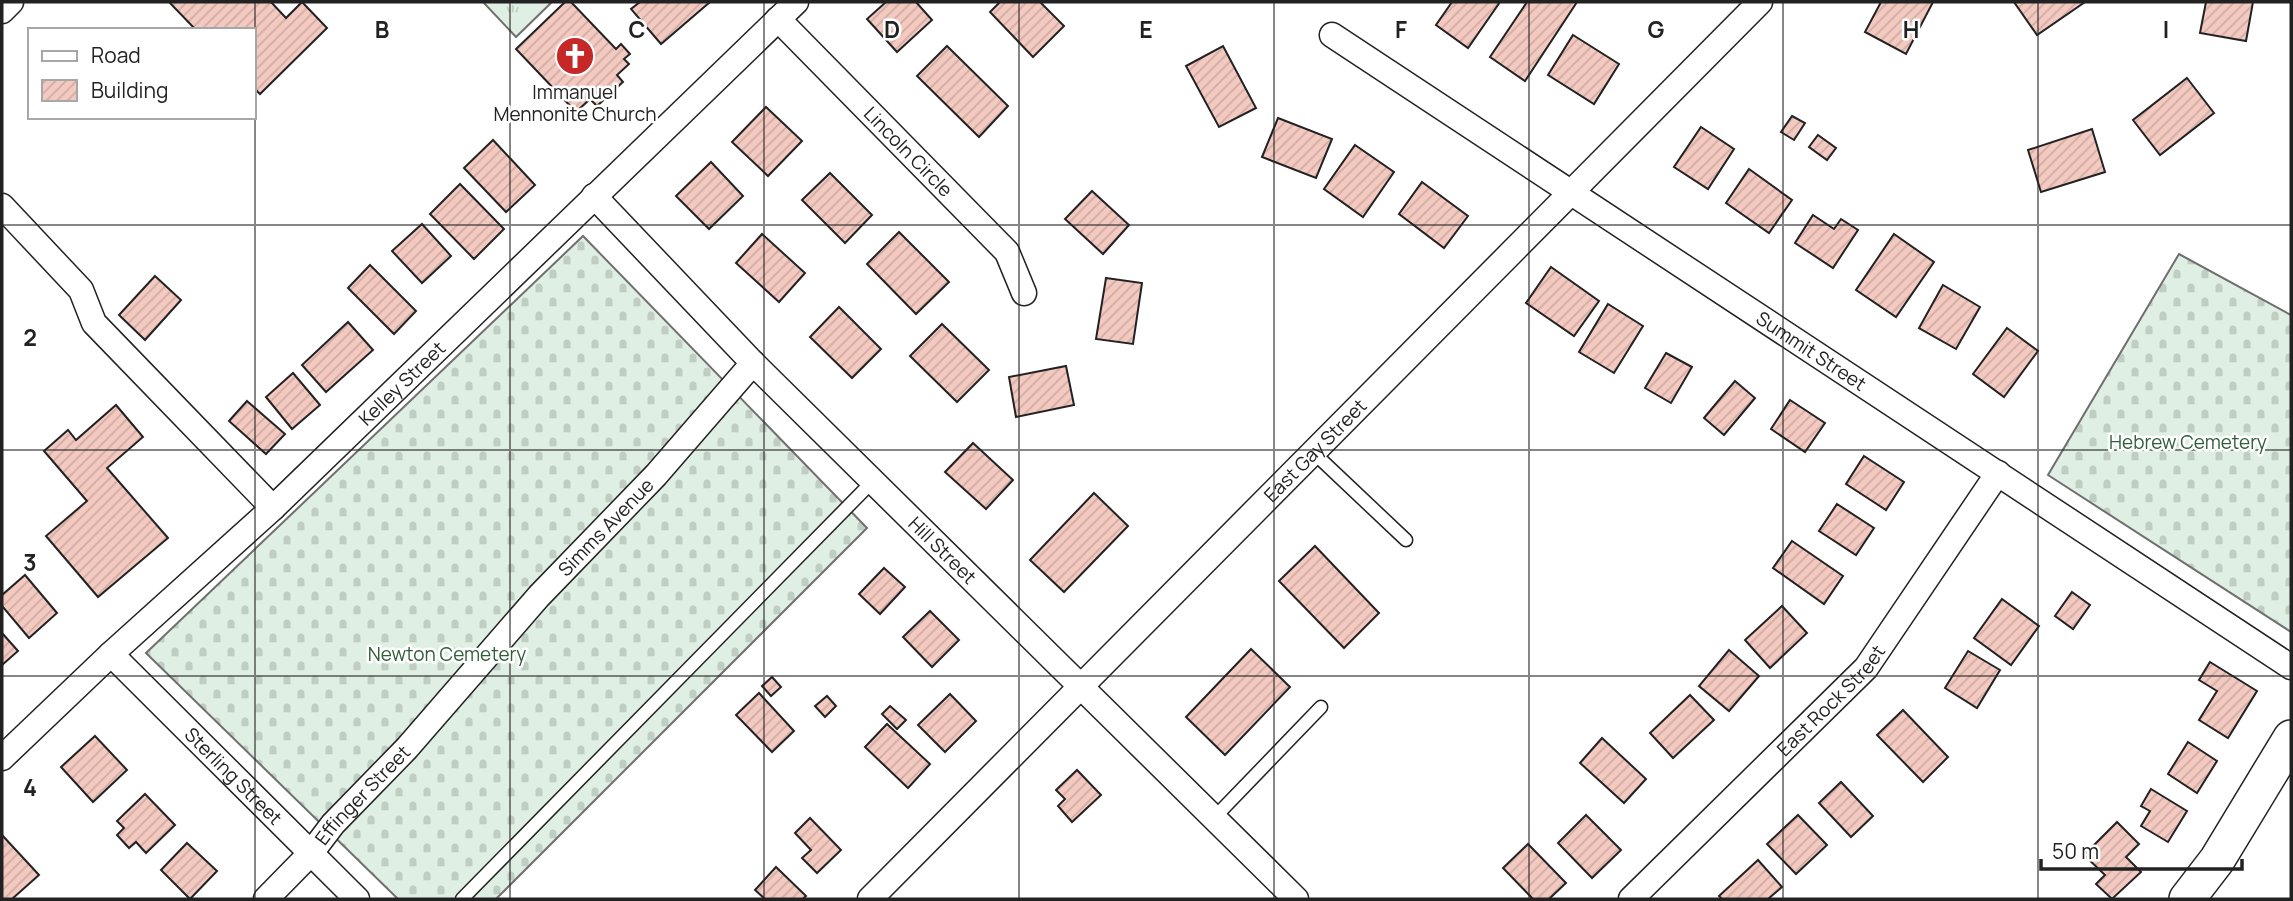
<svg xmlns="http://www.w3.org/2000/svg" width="2293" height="901" font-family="Manrope,sans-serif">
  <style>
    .cemetery { fill: url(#cemetery-stones); stroke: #6f6f6f; stroke-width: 2 }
    .park { fill: url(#park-tufts); stroke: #6f6f6f; stroke-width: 2 }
    .building { fill: url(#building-hatch); stroke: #222; stroke-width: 2 }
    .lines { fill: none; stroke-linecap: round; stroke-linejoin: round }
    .lane-casing { stroke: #222; stroke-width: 15 }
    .street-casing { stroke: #222; stroke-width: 27 }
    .secondary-casing { stroke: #222; stroke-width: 38 }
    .lane { stroke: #fff; stroke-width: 12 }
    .street { stroke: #fff; stroke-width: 24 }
    .secondary { stroke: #fff; stroke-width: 35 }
    .grid { fill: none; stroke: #222; stroke-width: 2; stroke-opacity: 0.55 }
    .labels { text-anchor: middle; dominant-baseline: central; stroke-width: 5; stroke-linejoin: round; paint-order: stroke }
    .poi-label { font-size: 19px; fill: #222; stroke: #fff }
    .street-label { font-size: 19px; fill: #222; stroke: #fff }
    .park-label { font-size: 19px; fill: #2f5e38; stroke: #fff }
    .grid-label { font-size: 23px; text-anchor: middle; font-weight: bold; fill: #222; stroke: #fff; stroke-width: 5; stroke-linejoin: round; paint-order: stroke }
  </style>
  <defs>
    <pattern id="cemetery-stones" width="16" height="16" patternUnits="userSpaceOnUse" patternTransform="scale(1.75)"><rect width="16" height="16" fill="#e0efe3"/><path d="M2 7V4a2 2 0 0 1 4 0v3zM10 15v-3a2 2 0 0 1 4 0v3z" fill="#c0cdc2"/></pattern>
    <pattern id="park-tufts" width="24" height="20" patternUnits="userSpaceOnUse" patternTransform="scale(1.75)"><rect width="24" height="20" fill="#e0efe3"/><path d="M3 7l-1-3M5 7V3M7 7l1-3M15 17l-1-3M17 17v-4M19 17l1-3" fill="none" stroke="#c0cdc2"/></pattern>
    <pattern id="building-hatch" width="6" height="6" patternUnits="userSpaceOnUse" patternTransform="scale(1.75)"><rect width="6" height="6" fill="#f3c9c0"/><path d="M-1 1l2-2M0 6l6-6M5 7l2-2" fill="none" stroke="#d0aca5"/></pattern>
  </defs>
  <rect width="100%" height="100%" fill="#fff"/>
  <!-- cemetery -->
  <g class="cemetery">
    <path d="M583 236 867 528 496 899H398L146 653Z"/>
    <path d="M2179 254 2291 315V632L2048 475Z"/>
  </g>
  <!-- park -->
  <path class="park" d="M483 2H552L516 37Z"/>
  <!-- building -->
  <g class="building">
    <path d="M169 2H271L286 18 302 2 327 28 260 94 254 88V30H196Z"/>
    <path d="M565 2H571L616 49 621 44 630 54 624 59 629 64 617 75 623 82 597 106 590 99 576 112 516 49Z"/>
    <path d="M640 2H710L661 44 631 9Z"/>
    <path d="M886 2H916L932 20 897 52 867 19Z"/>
    <path d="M1000 2H1040L1064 26 1033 57 990 12Z"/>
    <path d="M1452 2H1500L1468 48 1436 25Z"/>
    <path d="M1527 2H1577L1525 81 1490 57Z"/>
    <path d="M1881 2H1933L1906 54 1865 32Z"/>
    <path d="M2014 2H2085L2037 35Z"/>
    <path d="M2206 2H2253L2246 41 2200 33Z"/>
    <path d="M1573 35 1619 64 1594 104 1548 75Z"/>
    <path d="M947 46 1008 106 979 137 917 76Z"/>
    <path d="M1223 46 1256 108 1219 127 1186 66Z"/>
    <path d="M2187 78 2214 113 2160 155 2133 120Z"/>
    <path d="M766 107 802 141 768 176 732 142Z"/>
    <path d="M1792 116 1805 123 1794 140 1781 132Z"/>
    <path d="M1278 118 1332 139 1316 178 1262 157Z"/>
    <path d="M1701 127 1734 149 1708 189 1674 167Z"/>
    <path d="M2092 129 2105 172 2041 192 2028 150Z"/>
    <path d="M1818 135 1836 148 1827 160 1809 147Z"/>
    <path d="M493 140 535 185 506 212 464 168Z"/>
    <path d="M1355 145 1394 172 1363 217 1324 189Z"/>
    <path d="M711 162 743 196 709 229 676 196Z"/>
    <path d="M1749 169 1792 200 1769 233 1726 203Z"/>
    <path d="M830 173 872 215 845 243 802 200Z"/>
    <path d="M1422 182 1468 216 1444 248 1399 214Z"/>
    <path d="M460 184 504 229 474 259 430 214Z"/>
    <path d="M1092 191 1129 225 1103 254 1065 219Z"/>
    <path d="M1813 215 1834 229 1841 219 1858 230 1833 268 1795 243Z"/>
    <path d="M422 224 451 256 422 283 392 251Z"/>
    <path d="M899 232 949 282 916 314 867 264Z"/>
    <path d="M762 234 805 273 779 302 736 263Z"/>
    <path d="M1894 234 1934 262 1896 317 1856 290Z"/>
    <path d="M370 265 416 311 394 334 348 288Z"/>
    <path d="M1551 267 1599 301 1574 336 1526 303Z"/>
    <path d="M155 276 181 300 145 340 119 315Z"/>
    <path d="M1106 278 1142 283 1133 344 1096 339Z"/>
    <path d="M1943 285 1980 307 1956 349 1919 328Z"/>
    <path d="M1608 304 1643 326 1614 373 1579 352Z"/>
    <path d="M839 307 881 349 852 378 810 337Z"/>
    <path d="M348 322 373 350 326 392 302 365Z"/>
    <path d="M942 324 989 370 957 402 910 356Z"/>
    <path d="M2007 328 2038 351 2004 397 1973 374Z"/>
    <path d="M1666 353 1692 367 1671 403 1645 388Z"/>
    <path d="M1066 366 1074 405 1016 417 1009 377Z"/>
    <path d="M293 373 320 405 292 429 266 397Z"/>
    <path d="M1735 381 1755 398 1724 435 1704 418Z"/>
    <path d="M1790 400 1825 423 1805 452 1771 429Z"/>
    <path d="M247 401 285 434 266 454 229 421Z"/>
    <path d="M116 405 143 437 107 468 168 538 98 597 46 536 87 501 44 451 68 430 76 440Z"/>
    <path d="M973 443 1013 480 986 509 945 472Z"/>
    <path d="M1864 456 1904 482 1886 510 1846 484Z"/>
    <path d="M1094 493 1128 526 1064 592 1030 560Z"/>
    <path d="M1837 504 1874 528 1856 555 1819 531Z"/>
    <path d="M1792 541 1843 576 1824 604 1773 568Z"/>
    <path d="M1315 546 1379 613 1344 648 1279 581Z"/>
    <path d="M884 568 905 587 880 614 859 594Z"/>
    <path d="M25 575 57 613 29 638 2 606V595Z"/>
    <path d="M2072 592 2090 605 2073 629 2055 616Z"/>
    <path d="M2002 599 2039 626 2011 665 1974 638Z"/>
    <path d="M1782 606 1807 633 1770 668 1745 640Z"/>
    <path d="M930 611 959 640 932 667 903 637Z"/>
    <path d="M2 633 18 651 2 665Z"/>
    <path d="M1251 649 1290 687 1225 755 1186 717Z"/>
    <path d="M1729 650 1759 676 1729 711 1699 686Z"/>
    <path d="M1968 651 2000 670 1977 708 1945 688Z"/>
    <path d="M2210 662 2257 691 2228 738 2199 720 2217 691 2199 680Z"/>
    <path d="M772 677 781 687 771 696 762 686Z"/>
    <path d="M759 693 794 731 772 752 736 715Z"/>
    <path d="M950 694 976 721 945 752 918 725Z"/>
    <path d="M1690 695 1714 720 1673 758 1650 733Z"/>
    <path d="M827 696 836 706 825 717 815 706Z"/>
    <path d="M890 706 906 720 897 729 882 714Z"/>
    <path d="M1903 710 1948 757 1923 782 1877 735Z"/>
    <path d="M887 724 930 764 908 788 865 747Z"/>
    <path d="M95 736 127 770 93 802 61 767Z"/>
    <path d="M1602 738 1646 779 1624 803 1580 763Z"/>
    <path d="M2188 742 2217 761 2197 793 2168 774Z"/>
    <path d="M1077 770 1101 795 1072 822 1058 806 1065 799 1056 790Z"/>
    <path d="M1841 782 1873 816 1851 837 1819 803Z"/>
    <path d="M2151 789 2187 811 2168 842 2141 826 2150 811 2141 806Z"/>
    <path d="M145 794 175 825 146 853 136 842 129 848 117 835 124 828 117 821Z"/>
    <path d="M1586 815 1621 850 1592 878 1558 843Z"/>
    <path d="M1798 815 1827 845 1796 874 1767 844Z"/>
    <path d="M810 818 841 850 817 873 802 858 811 850 795 833Z"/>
    <path d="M2117 822 2139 844 2126 857 2141 872 2112 899 2096 884 2105 875 2084 855Z"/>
    <path d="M2 835 39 875 12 899H2Z"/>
    <path d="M187 843 217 871 190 899 161 870Z"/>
    <path d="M1528 844 1566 883 1549 899H1533L1503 868Z"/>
    <path d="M1758 860 1782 887 1768 899H1722L1719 896Z"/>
    <path d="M776 867 806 896 803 899H765L755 890Z"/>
  </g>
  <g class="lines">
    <!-- lane casing -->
    <g class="lane-casing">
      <g id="lane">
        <path d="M1314 453 1406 540"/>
        <path d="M1214 818 1321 707"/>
        <path d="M462 899 873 481"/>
      </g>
    </g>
    <!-- street casing -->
    <g class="street-casing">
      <g id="street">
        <path d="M2 11 11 2"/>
        <path id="s1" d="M778 19 1007 252 1024 293"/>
        <path id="s2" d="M1332 35 2291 667"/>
        <path id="s3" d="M594 196 753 363 1296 899"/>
        <path d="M2 206 81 290 94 323 273 508"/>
        <path id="s4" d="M111 654 357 899"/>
        <path id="s5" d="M2 758 111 654 273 508 796 2"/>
        <path id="s6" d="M266 899 311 853 333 824 407 748 539 596 656 475 753 363"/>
        <path id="s7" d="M870 899 1760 2"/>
        <path id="s8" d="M1631 899 1866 668 1998 473"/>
      </g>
    </g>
    <!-- secondary casing -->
    <g class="secondary-casing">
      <path id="secondary" d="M2187 899 2217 860 2291 738"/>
    </g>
    <!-- lane -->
    <use href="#lane" class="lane"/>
    <!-- street -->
    <use href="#street" class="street"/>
    <!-- secondary -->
    <use href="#secondary" class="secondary"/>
  </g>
  <!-- grid -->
  <path class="grid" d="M255 2V899M510 2V899M764 2V899M1019 2V899M1274 2V899M1529 2V899M1783 2V899M2038 2V899M2 225H2291M2 450H2291M2 676H2291"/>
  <!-- icons -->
  <defs>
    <g id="church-disc" transform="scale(2.0125)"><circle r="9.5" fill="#c62828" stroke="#fff"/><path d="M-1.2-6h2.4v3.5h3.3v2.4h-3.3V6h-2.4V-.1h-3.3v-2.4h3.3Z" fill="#fff"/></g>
  </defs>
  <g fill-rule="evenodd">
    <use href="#church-disc" x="575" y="56"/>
  </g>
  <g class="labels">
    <!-- poi labels -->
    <g class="poi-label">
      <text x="575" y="92">Immanuel<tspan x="575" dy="22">Mennonite Church</tspan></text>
    </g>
    <!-- street labels -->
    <g class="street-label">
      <text stroke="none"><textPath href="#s1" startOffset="186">Lincoln Circle</textPath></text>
      <text stroke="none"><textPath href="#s2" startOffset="574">Summit Street</textPath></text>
      <text stroke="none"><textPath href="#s5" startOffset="548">Kelley Street</textPath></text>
      <text stroke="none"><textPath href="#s7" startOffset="632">East Gay Street</textPath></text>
      <text stroke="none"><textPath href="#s6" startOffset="504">Simms Avenue</textPath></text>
      <text stroke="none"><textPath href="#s3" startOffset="497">Hill Street</textPath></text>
      <text stroke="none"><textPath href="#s8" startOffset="282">East Rock Street</textPath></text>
      <text stroke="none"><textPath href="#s4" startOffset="173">Sterling Street</textPath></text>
      <text stroke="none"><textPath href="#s6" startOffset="142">Effinger Street</textPath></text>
    </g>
    <!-- park labels -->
    <g class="park-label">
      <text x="2188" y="442">Hebrew Cemetery</text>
      <text x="447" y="654">Newton Cemetery</text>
    </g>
  </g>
  <g class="grid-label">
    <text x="382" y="38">B</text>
    <text x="637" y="38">C</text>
    <text x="892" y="38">D</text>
    <text x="1146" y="38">E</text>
    <text x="1401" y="38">F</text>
    <text x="1656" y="38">G</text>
    <text x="1911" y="38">H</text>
    <text x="2166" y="38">I</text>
    <text x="30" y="346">2</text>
    <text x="30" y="571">3</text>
    <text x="30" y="796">4</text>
  </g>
  <!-- border -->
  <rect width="2293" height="901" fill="none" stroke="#222222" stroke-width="7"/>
  <!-- legend -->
  <rect x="28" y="28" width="228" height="91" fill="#ffffff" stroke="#a7a7a7" stroke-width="2"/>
  <rect x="42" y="51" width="35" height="10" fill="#ffffff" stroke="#a7a7a7" stroke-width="2"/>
  <text x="91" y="63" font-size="21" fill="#222222">Road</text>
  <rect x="42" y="80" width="35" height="21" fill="url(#building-hatch)" stroke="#a7a7a7" stroke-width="2"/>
  <text x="91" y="98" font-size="21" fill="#222222">Building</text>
  <!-- scale -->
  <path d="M2041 859v10h201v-10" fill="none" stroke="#222222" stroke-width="3.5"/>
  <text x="2052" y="859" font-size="21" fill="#222222" stroke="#ffffff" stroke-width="5" paint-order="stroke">50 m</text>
</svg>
